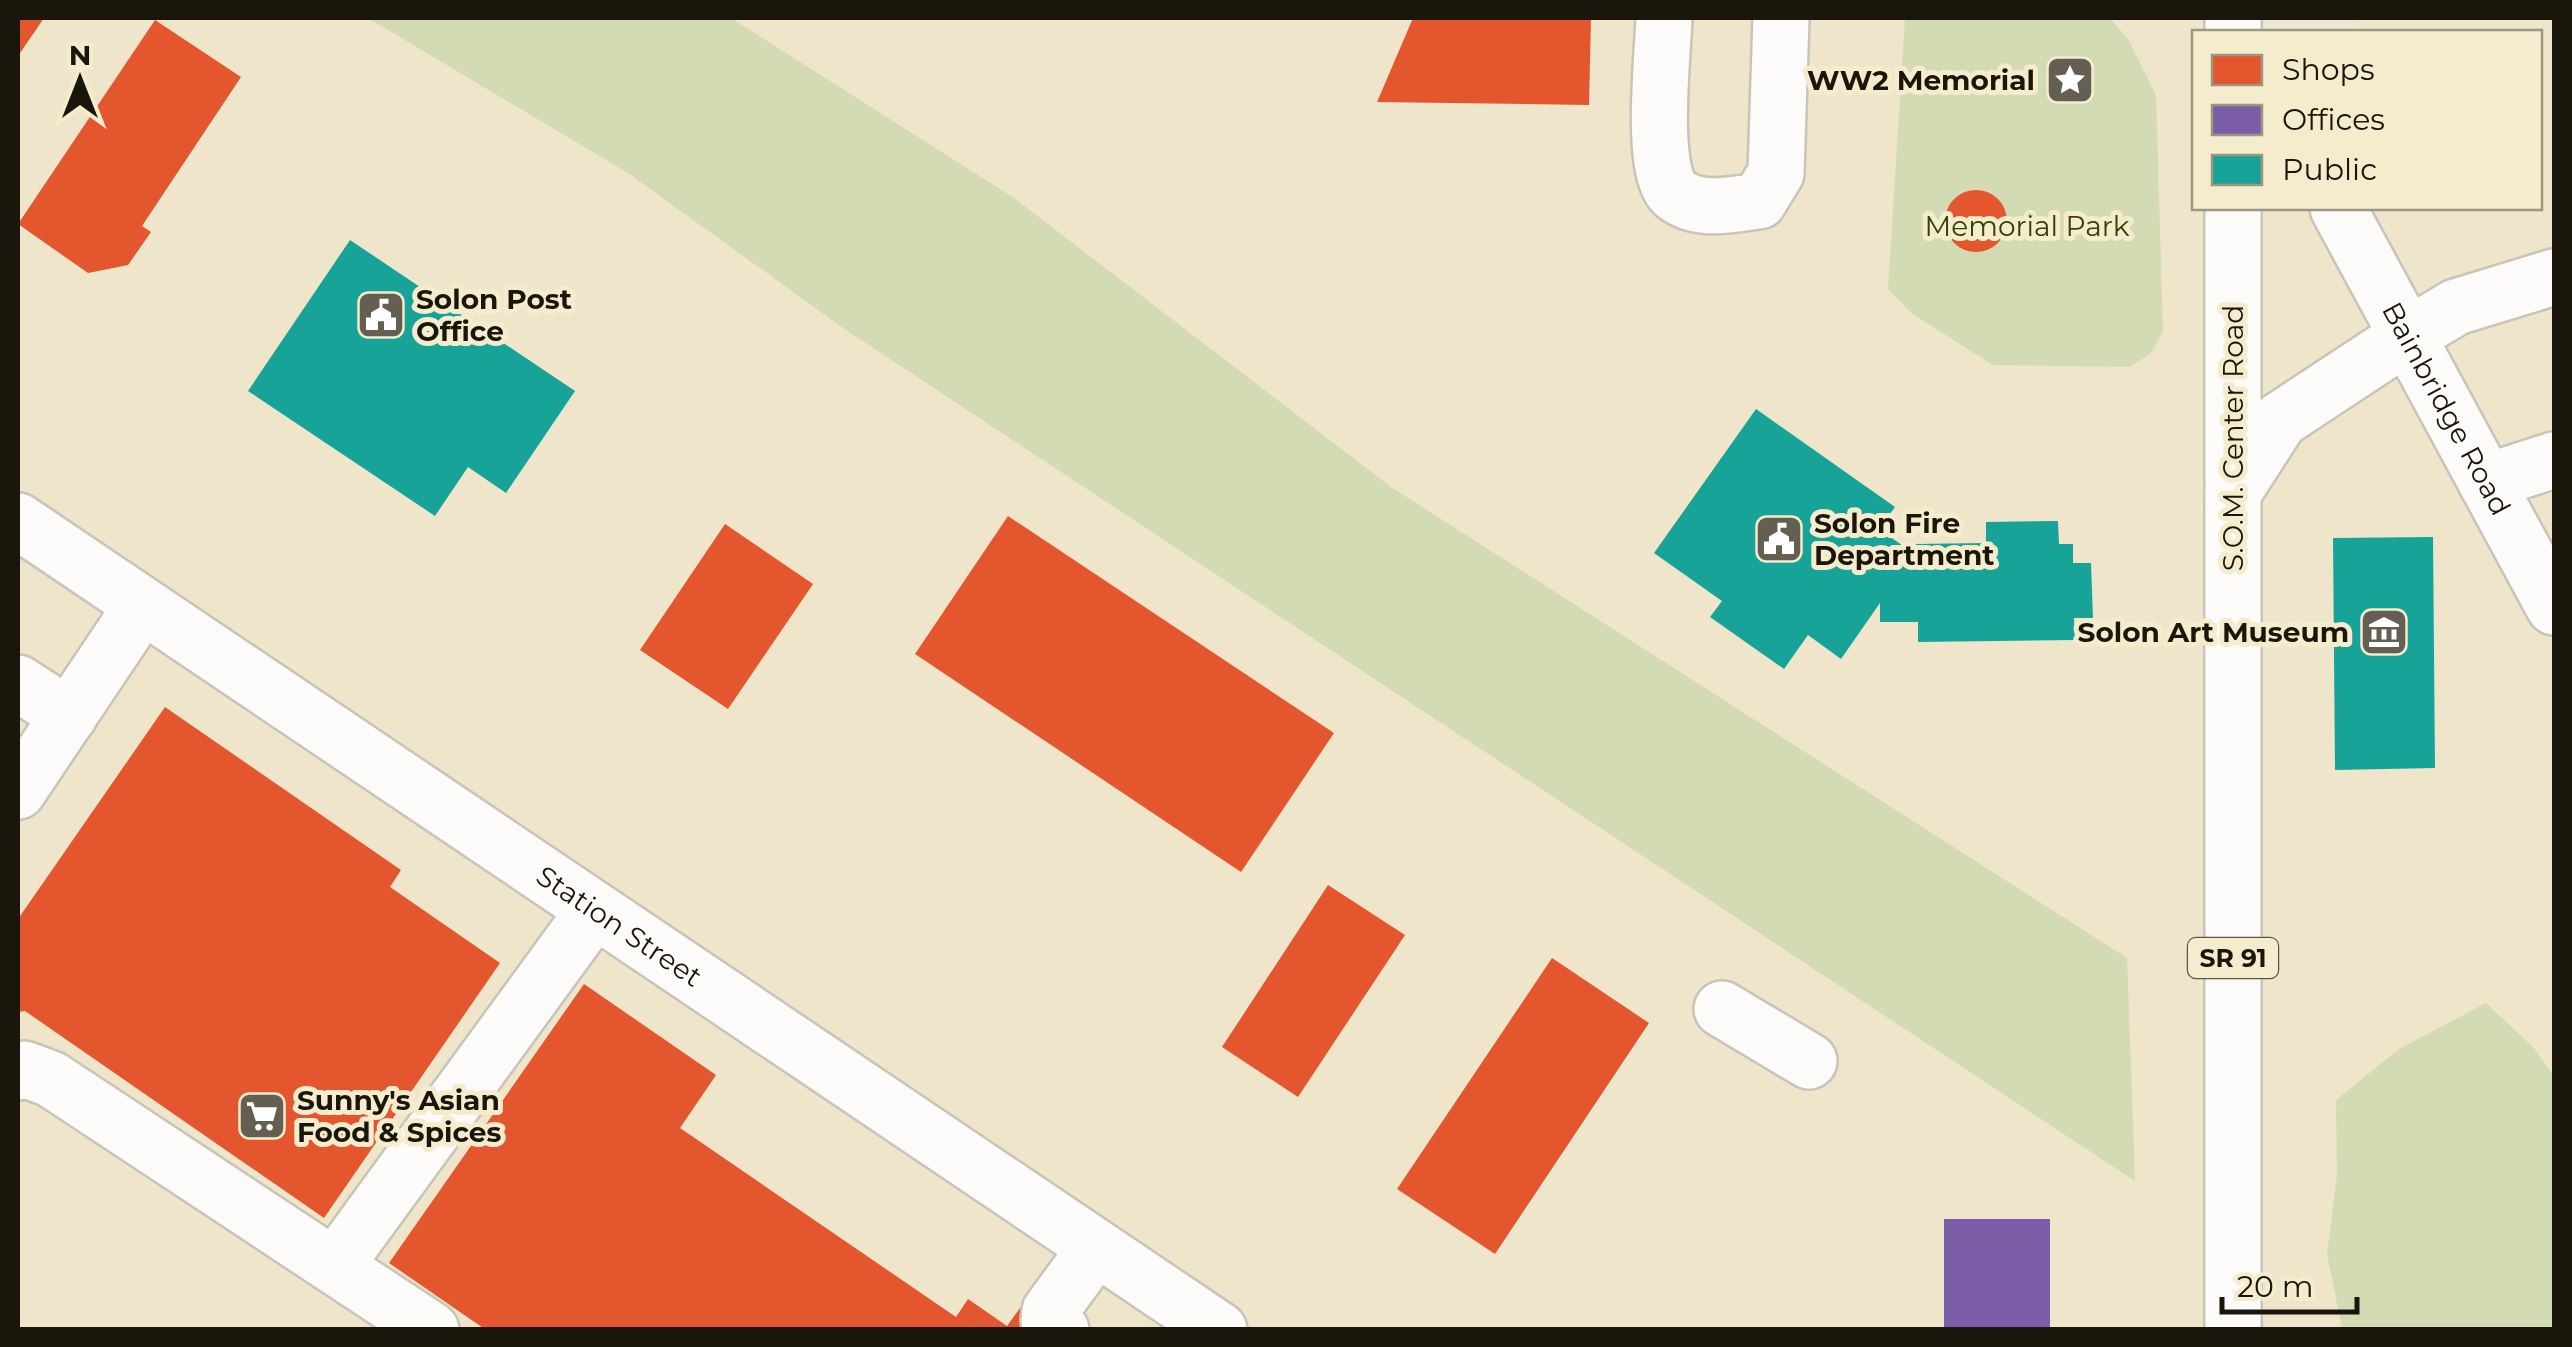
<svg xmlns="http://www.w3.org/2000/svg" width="2572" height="1347" font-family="Montserrat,sans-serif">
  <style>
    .built { fill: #eee5ca }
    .green { fill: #d2dbb4 }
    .shops { fill: #e4572e }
    .offices { fill: #7b5ea7 }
    .public { fill: #17a398 }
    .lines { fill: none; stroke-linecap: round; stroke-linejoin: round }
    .minor-casing { stroke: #c8c4b8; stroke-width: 60 }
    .major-casing { stroke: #c8c4b8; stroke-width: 60 }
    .minor { stroke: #fcfbf9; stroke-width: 55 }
    .major { stroke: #fcfbf9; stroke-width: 55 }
    .labels { text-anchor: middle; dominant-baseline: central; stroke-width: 10; stroke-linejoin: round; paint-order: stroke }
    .shield { fill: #f5ecce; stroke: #5c5646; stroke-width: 2.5 }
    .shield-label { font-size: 25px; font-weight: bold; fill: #1a160b }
    .poi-label { font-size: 28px; font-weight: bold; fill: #1a160b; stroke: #f5ecce; text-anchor: start }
    .park-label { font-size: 28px; fill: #334300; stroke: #f5ecce }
    .street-label { font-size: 28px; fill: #1a160b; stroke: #f5ecce }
  </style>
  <rect width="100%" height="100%" fill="#ece7d7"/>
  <!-- built -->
  <path class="built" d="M18 18H2233V32H2194V208H2540V32H2358V18H2554V548L2528 556 2554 607V1329H18Z"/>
  <!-- green -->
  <g class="green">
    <path d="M368 18H731L1014 198 1391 487 2127 958 2135 1181 843 328 628 173Z"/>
    <path d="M1905 18H2110L2128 39 2156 95 2163 332 2150 354 2130 367 1993 365 1911 313 1888 289Z"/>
    <path d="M2486 1003 2534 1048 2554 1076V1329H2342L2327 1254 2337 1175 2336 1100 2399 1049Z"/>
  </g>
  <!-- shops -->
  <g class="shops">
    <path d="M18 18H44L18 56Z"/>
    <path d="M1413 18H1591L1589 105 1377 102Z"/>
    <path d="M155 20 241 77 142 226 151 232 128 265 88 273 18 224Z"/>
    <circle cx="1976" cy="221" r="31"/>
    <path d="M1008 516 1334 733 1241 872 915 654Z"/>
    <path d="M725 524 813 584 728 709 640 650Z"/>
    <path d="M165 707 401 870 390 887 500 963 324 1218 25 1011 18 1012V919Z"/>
    <path d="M1328 885 1405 935 1298 1097 1222 1047Z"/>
    <path d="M1552 958 1649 1023 1495 1254 1397 1189Z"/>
    <path d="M584 984 716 1075 680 1128 956 1317 968 1299 1007 1326 1020 1308 1052 1330H486L389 1263Z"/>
  </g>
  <!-- offices -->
  <rect class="offices" x="1944" y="1219" width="106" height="111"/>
  <!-- public -->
  <g class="public">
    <path d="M350 240 575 391 506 493 468 467 435 516 248 391Z"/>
    <path d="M1756 409 1895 507 1879 529 1916 555V544L1986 543V522L2058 521 2059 544H2073V563H2091L2093 618H2074L2075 640 1918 642V622H1880V603L1841 659 1808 635 1784 669 1710 617 1722 601 1654 553Z"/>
    <path d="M2433 537 2435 768 2335 770 2333 538Z"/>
  </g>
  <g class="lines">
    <!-- minor casing -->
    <g class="minor-casing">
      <g id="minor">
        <path d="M1664 18C1663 53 1649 172 1675 194 1698 213 1733 204 1759 201L1776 173 1781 18"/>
        <path id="s1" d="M2338 208 2554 607"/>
        <path d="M2409 335 2456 307 2554 277"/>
        <path d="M2486 482 2554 460"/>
        <path id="s2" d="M18 521 1219 1330"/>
        <path d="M18 683 69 716"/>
        <path d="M18 791 142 606"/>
        <path d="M1722 1009 1809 1061"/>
        <path d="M18 1072 24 1069 51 1079 431 1330"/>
        <path d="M337 1263 594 911"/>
        <path d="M1061 1330 1049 1321 1050 1311 1096 1248"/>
      </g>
    </g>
    <!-- major casing -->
    <g class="major-casing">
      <g id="major">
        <path d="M2233 32V18"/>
        <path d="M2233 208V1330"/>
        <path d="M2233 493 2280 420 2409 335"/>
      </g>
    </g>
    <!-- minor -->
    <use href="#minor" class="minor"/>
    <!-- major -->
    <use href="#major" class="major"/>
  </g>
  <!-- icons -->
  <defs>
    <g id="sight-square" transform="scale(2.5)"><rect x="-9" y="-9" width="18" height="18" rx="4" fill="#645f52" stroke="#f5ecce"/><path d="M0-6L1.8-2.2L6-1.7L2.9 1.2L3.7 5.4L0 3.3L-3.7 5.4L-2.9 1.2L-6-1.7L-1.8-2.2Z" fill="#fff"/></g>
    <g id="civic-square" transform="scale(2.5)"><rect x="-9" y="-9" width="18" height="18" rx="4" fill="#645f52" stroke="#f5ecce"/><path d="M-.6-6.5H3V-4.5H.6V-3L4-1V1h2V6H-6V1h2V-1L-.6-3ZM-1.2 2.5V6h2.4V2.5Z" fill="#fff"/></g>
    <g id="museum-square" transform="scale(2.5)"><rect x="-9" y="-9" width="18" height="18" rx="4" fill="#645f52" stroke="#f5ecce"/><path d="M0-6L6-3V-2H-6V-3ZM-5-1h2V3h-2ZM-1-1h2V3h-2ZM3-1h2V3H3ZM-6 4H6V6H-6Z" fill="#fff"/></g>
    <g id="supermarket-square" transform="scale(2.5)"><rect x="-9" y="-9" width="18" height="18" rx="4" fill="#645f52" stroke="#f5ecce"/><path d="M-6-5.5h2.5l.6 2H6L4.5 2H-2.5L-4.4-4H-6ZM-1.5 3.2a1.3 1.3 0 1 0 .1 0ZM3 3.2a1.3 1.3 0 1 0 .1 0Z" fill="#fff"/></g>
  </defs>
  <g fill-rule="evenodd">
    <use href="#sight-square" x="2070" y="80"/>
    <use href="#civic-square" x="381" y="315"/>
    <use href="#civic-square" x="1779" y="539"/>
    <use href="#museum-square" x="2384" y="632"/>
    <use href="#supermarket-square" x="262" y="1116"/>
  </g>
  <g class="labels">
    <!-- shield labels -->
    <rect class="shield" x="2188" y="938" width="90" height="40" rx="8"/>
    <g class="shield-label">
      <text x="2233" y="958">SR 91</text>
    </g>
    <!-- poi labels -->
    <g class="poi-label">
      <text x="2035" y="80" text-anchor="end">WW2 Memorial</text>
      <text x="416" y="299">Solon Post<tspan x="416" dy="32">Office</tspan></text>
      <text x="1814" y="523">Solon Fire<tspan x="1814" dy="32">Department</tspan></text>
      <text x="2349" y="632" text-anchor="end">Solon Art Museum</text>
      <text x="297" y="1100">Sunny's Asian<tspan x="297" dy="32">Food &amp; Spices</tspan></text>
    </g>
    <!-- park labels -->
    <g class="park-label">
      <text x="2027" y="226">Memorial Park</text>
    </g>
    <!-- street labels -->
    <g class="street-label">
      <text stroke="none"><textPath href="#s1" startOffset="228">Bainbridge Road</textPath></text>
      <text transform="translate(2233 438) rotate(-90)">S.O.M. Center Road</text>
      <text stroke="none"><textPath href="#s2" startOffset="725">Station Street</textPath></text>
    </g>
  </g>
  <!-- border -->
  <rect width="2572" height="1347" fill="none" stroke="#1a160b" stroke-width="40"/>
  <!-- legend -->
  <rect x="2192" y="30" width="350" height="180" fill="#f5ecce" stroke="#9d9680" stroke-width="2.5"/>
  <rect x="2212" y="55" width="50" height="30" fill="#e4572e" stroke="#9d9680" stroke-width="2.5"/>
  <text x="2282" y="80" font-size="30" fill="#1a160b">Shops</text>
  <rect x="2212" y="105" width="50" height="30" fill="#7b5ea7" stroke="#9d9680" stroke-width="2.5"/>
  <text x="2282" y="130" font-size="30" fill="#1a160b">Offices</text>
  <rect x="2212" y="155" width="50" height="30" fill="#17a398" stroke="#9d9680" stroke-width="2.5"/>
  <text x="2282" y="180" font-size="30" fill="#1a160b">Public</text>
  <!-- north arrow -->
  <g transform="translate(80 80)" stroke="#f5ecce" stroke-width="8" paint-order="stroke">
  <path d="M0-8L18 38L0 25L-18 38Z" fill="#1a160b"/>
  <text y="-15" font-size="28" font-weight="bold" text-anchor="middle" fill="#1a160b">N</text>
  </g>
  <!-- scale -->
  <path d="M2222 1297v15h135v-15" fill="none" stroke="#1a160b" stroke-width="5"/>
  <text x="2237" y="1297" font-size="30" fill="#1a160b" stroke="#f5ecce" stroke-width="8" paint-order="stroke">20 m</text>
</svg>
